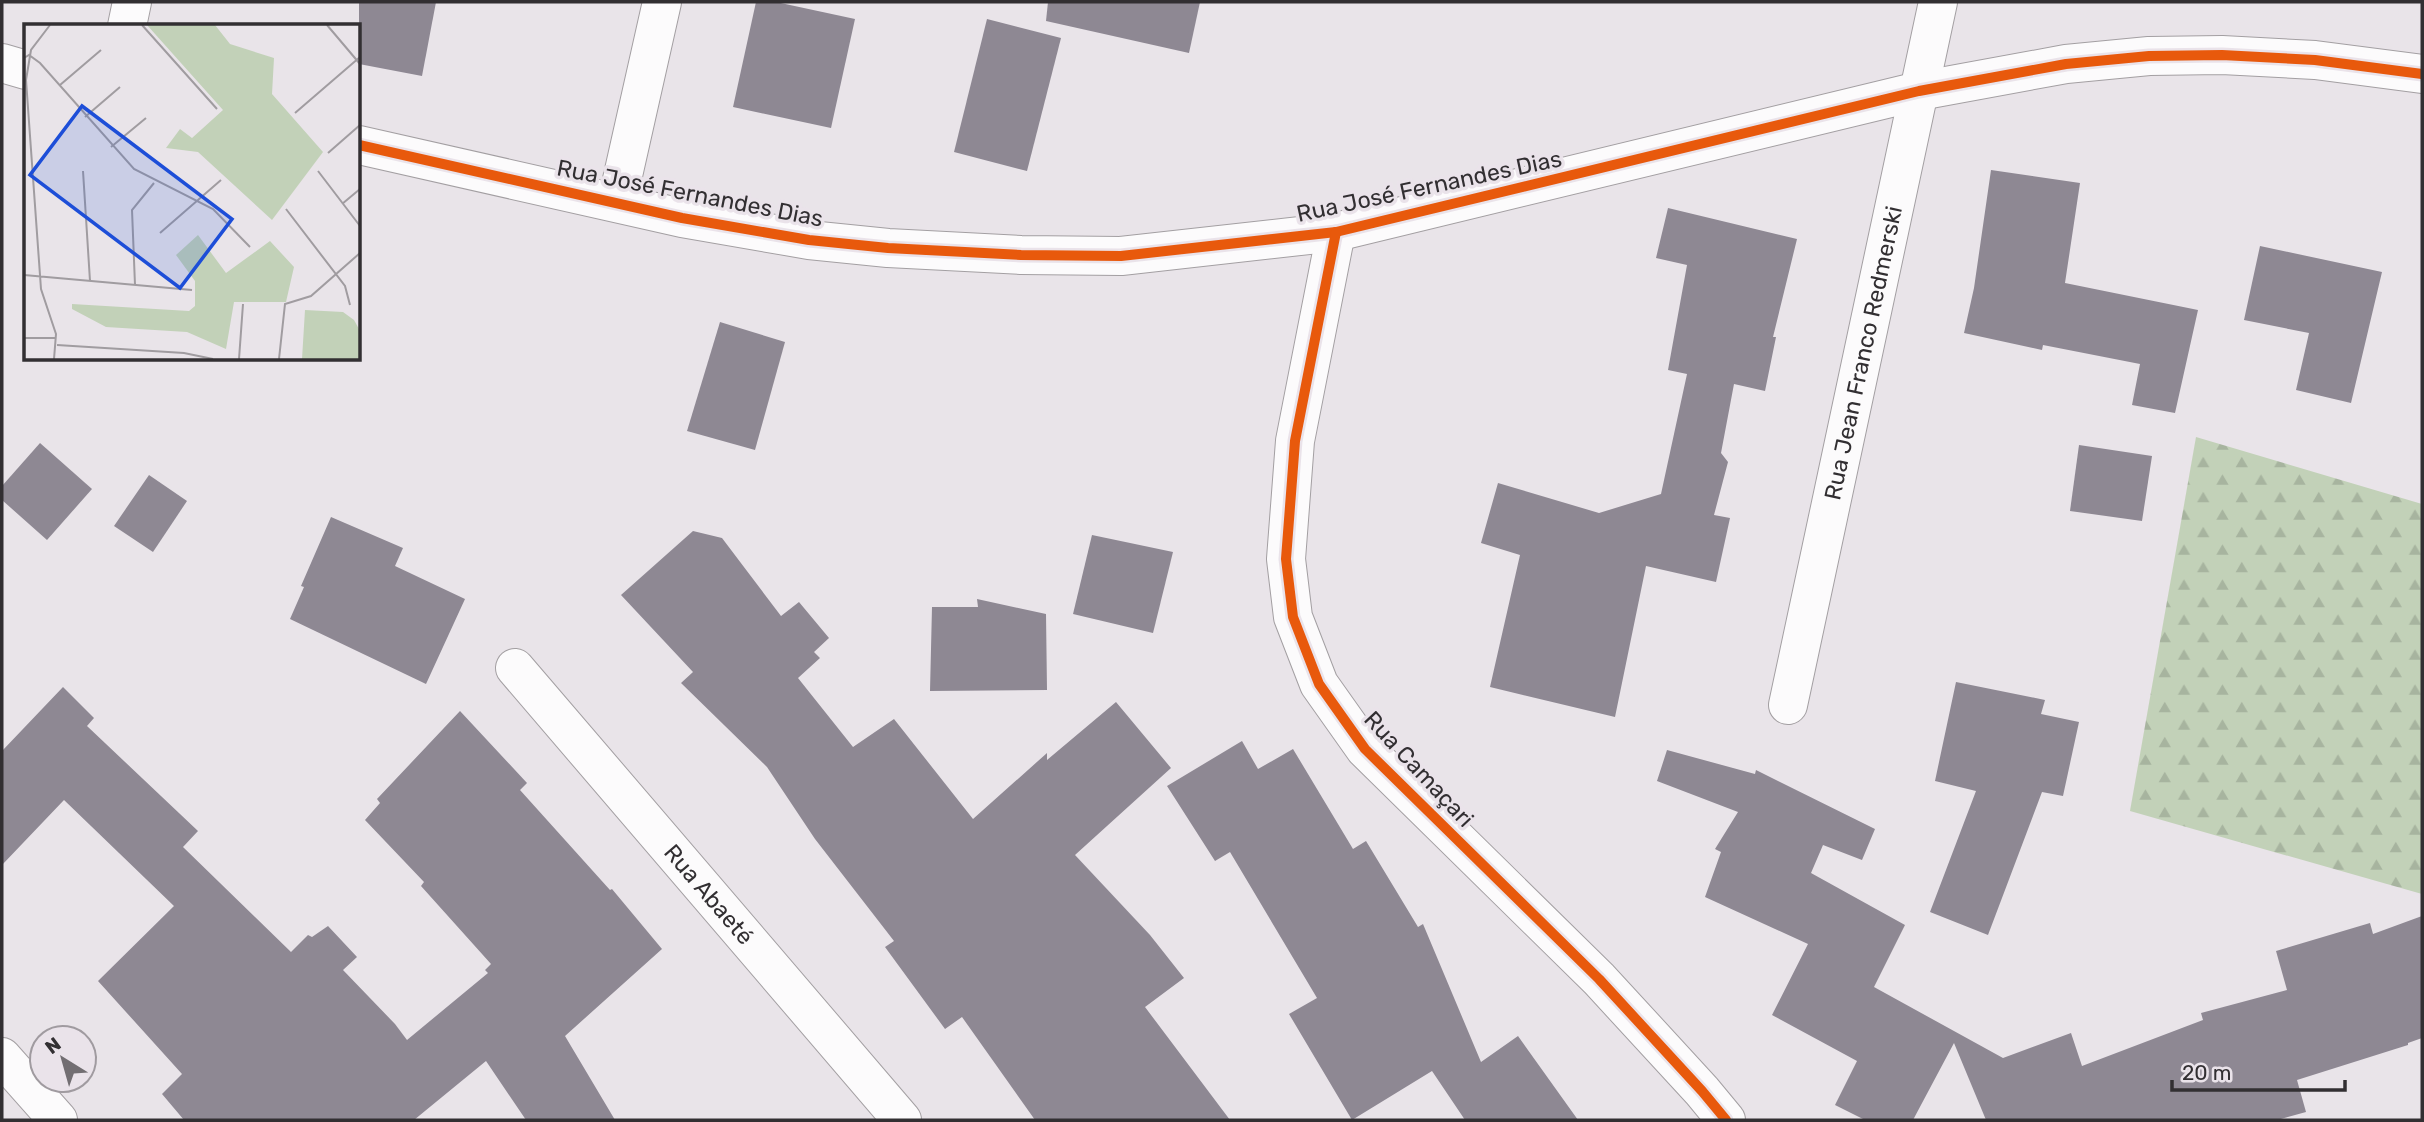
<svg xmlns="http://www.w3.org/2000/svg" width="2424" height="1122" font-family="Rubik,sans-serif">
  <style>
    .forest { fill: url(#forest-firs) }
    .building { fill: #8e8893 }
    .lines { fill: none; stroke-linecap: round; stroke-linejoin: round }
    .minor-casing { stroke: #a39fa2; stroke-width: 40 }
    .secondary-casing { stroke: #a39fa2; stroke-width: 40 }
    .minor { stroke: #fcfbfc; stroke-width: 38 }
    .secondary { stroke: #fcfbfc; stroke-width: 38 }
    .cycleway-casing { stroke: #eae3ea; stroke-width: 15 }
    .cycleway { stroke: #e8590c; stroke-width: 10 }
    .labels { text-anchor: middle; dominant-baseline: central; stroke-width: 7; stroke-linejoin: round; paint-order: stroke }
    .street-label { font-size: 23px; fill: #322f32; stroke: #eae3ea }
    .inset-road { fill: none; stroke: #a09ca0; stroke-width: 2 }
    .view { fill: #1d4ed8; fill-opacity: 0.15; stroke: #1d4ed8; stroke-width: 3.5 }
    .inset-edge { fill: none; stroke: #322f32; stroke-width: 3.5 }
  </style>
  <defs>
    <pattern id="forest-firs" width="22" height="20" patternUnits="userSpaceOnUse" patternTransform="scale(1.75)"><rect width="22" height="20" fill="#c2d1b8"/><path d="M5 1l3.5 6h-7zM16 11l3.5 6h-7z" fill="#a7b49f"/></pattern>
  </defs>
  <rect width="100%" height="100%" fill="#e9e4e9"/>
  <!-- forest -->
  <path class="forest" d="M2196 437 2422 504V894L2130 811Z"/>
  <!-- building -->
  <g class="building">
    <path d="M359 2H436L422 76 359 64Z"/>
    <path d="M756 2H776L855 19 831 128 733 107Z"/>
    <path d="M1048 2H1200L1189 53 1046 21Z"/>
    <path d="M987 19 1061 38 1027 171 954 152Z"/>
    <path d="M1991 170 2080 183 2065 283 2198 310 2175 413 2132 405 2140 364 2043 345 2042 350 1964 333 1974 288Z"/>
    <path d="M1668 208 1797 239 1773 337H1776L1765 391 1734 384 1721 453 1728 462 1714 515 1730 518 1716 582 1646 566 1615 717 1490 687 1520 555 1481 543 1498 483 1599 513 1661 494 1687 374 1668 370 1687 265 1656 258Z"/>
    <path d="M2260 246 2382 272 2351 403 2296 390 2309 333 2244 320Z"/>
    <path d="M720 322 785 342 755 450 687 431Z"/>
    <path d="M40 443 92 489 47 540 2 500V486Z"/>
    <path d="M2079 445 2152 456 2142 521 2070 511Z"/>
    <path d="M149 475 187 501 153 552 114 526Z"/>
    <path d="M331 517 403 548 395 566 465 599 426 684 290 619 304 587 301 586Z"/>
    <path d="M693 531 722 538 781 616 799 602 829 638 814 652 820 658 798 678 853 747 894 719 973 819 1047 753V760L1116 702 1171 768 1075 855 1150 935 1184 978 1145 1007 1230 1120H1035L962 1017 945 1029 885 947 894 941 815 839 767 767 681 683 693 672 621 595Z"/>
    <path d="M1092 535 1173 552 1153 633 1073 614Z"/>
    <path d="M977 599 1046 614 1047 690 930 691 932 607H978Z"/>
    <path d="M1956 682 2045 700 2041 714 2079 722 2063 796 2042 792 1988 935 1930 912 1976 791 1935 781Z"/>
    <path d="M63 687 94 718 87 726 198 831 183 847 291 952 308 935 312 937 328 926 357 957 343 970 395 1024 407 1040 488 973 485 970 491 964 421 886 424 882 365 820 380 803 377 799 460 711 527 783 520 790 610 890 612 889 662 949 565 1036 615 1120H526L486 1061 414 1120H184L162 1094 182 1074 98 981 174 906 64 800 2 865V751Z"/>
    <path d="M1242 741 1258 769 1293 749 1353 849 1366 841 1418 927 1423 924 1481 1062 1518 1036 1578 1120H1465L1432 1071 1352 1120 1289 1014 1317 998 1230 852 1215 861 1167 786Z"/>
    <path d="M1667 750 1755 774 1756 770 1875 829 1862 860 1823 845 1811 873 1905 925 1874 987 2003 1058 2071 1033 2082 1066 2203 1020 2201 1013 2287 990 2276 951 2370 923 2373 934 2422 916V1038L2408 1043V1045L2297 1080 2306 1112 2277 1120H1986L1954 1043 1913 1120H1865L1835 1105 1857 1061 1772 1015 1808 944 1705 897 1721 852 1715 849 1738 812 1657 781Z"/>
  </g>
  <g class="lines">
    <!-- minor casing -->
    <g class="minor-casing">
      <g id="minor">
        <path d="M127 26 132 2"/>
        <path d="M2 63 26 70"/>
        <path d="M359 145 682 218 809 240 888 248 1021 255 1121 256 1336 232 1919 91 2066 64 2149 56 2222 55 2315 60 2422 74"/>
        <path d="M617 202 662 2"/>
        <path d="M1336 232 1295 441 1286 559 1293 617 1319 684 1365 749 1599 979 1702 1091 1726 1120"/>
        <path id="s1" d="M515 668 902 1120"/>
        <path id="s2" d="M1788 705 1938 2"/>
      </g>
    </g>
    <!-- secondary casing -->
    <g class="secondary-casing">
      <path id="secondary" d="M2 1057 58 1120"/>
    </g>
    <!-- minor -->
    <use href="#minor" class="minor"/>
    <!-- secondary -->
    <use href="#secondary" class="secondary"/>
    <!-- cycleway casing -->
    <g class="cycleway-casing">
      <g id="cycleway">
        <path d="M359 145 682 218 809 240 888 248 1021 255 1121 256 1336 232 1919 91 2066 64 2149 56 2222 55 2315 60 2422 74"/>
        <path d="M1336 232 1295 441 1286 559 1293 617 1319 684 1365 749 1599 979 1702 1091 1726 1120"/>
      </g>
    </g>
    <!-- cycleway -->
    <use href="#cycleway" class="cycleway"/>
  </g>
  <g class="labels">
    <!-- street labels -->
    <g class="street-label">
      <text transform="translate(1429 186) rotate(-12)">Rua José Fernandes Dias</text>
      <text transform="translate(690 193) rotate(11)">Rua José Fernandes Dias</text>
      <text stroke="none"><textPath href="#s2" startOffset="360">Rua Jean Franco Redmerski</textPath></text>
      <text transform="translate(1419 769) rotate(47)">Rua Camaçari</text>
      <text stroke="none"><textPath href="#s1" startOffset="298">Rua Abaeté</textPath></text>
    </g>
  </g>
  <!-- overview -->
  <g transform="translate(24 24)">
    <rect width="336" height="336" fill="#e9e4e9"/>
    <path d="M123 1H191L206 20 250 34 248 70 299 128 248 196 174 128 142 124 156 105 168 114 199 86ZM174 211 202 249 246 217 270 243 262 278H210L202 325 163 308 82 303 48 285V280L165 287 171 282V257L152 231ZM281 286 319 288 330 296 335 305V335H278Z" fill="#c2d1b8"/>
    <path class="inset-road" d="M26 1 7 26 2 56 17 265 32 310 30 335M118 1 193 85M303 1 336 40M0 34 5 31 16 39 110 145 189 185 226 223M36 61 77 26M271 89 336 33M61 93 96 63M87 123 122 94M304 129 336 101M59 147 66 257M294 147 336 202M318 180 336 165M262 185 321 262 326 281M136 209 197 156M0 251 168 266M111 261 108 186 130 159M0 314H32M33 321 160 329 189 335M215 335 219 280M255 335 261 280 287 272 336 229"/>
    <path class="view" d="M58 82 208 195 156 264 6 151Z"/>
    <rect width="336" height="336" class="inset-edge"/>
  </g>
  <!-- border -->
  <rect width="2424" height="1122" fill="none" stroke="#322f32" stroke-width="7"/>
  <!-- north arrow -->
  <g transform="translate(63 1059) rotate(323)"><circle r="33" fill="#eae3ea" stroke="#a09ba0" stroke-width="2"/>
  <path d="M0-5L12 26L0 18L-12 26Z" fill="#726e72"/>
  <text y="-10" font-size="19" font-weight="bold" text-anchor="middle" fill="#322f32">N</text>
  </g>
  <!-- scale -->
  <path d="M2172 1080v10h173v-10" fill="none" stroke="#322f32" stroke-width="3.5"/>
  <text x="2182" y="1080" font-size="21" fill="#322f32" stroke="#eae3ea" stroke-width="5" paint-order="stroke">20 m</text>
</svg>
